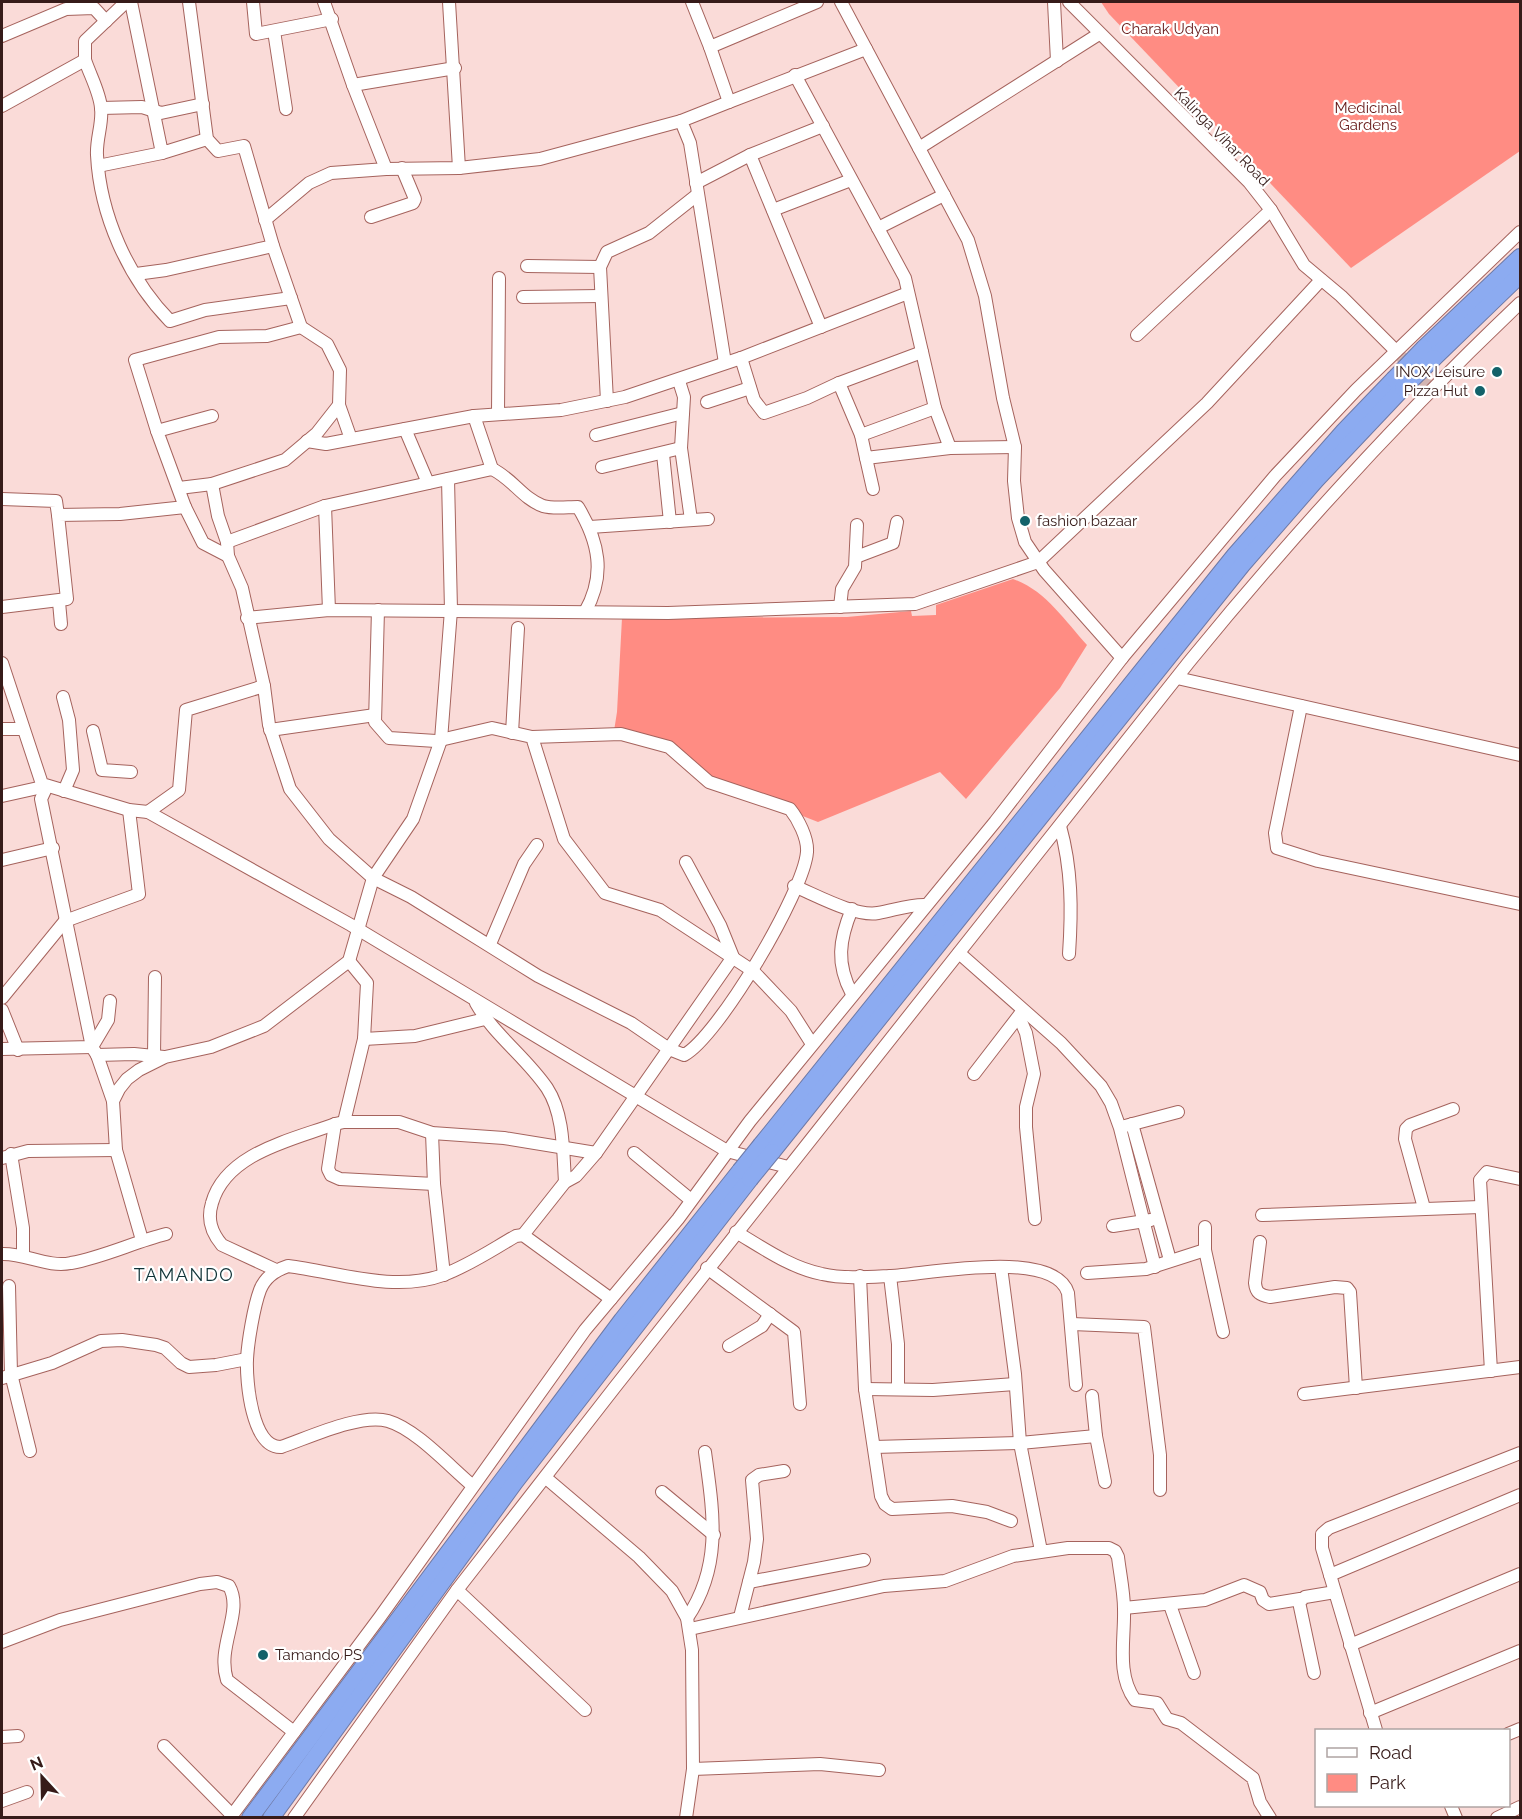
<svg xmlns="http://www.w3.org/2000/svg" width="1522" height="1819" font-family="Raleway,sans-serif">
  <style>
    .green { fill: #ff8c83 }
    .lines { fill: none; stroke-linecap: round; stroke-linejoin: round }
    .minor-tunnel { stroke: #d3b5b2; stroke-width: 12; stroke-dasharray: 12 6; stroke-linecap: butt }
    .minor-casing { stroke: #a5635d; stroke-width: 14 }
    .highway-casing { stroke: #6e79a5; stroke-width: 18 }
    .minor { stroke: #fff; stroke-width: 12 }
    .highway { stroke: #8cabf1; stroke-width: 16 }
    .highway-bridge-casing { stroke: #6e79a5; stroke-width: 18; stroke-linecap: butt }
    .highway-bridge { stroke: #8cabf1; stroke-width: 16 }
    .poi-dot { fill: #13626a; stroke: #fff; stroke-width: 2 }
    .labels { text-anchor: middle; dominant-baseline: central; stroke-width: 4.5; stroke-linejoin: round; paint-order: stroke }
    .park-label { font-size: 15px; fill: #661918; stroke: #fff }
    .street-label { font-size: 15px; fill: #361b19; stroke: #fff }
    .poi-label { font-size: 15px; fill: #361b19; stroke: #fff; text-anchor: end }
    .quarter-label { font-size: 18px; letter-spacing: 1.5px; fill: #103337; stroke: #fff }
  </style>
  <rect width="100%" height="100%" fill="#fadbd8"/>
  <!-- green -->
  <g class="green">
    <path d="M1101 2H1520V151L1351 268 1109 14Z"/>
    <path d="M1013 579C1045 590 1065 621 1087 645L1060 688 966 799 940 772 818 822 709 779 667 744 614 731 617 712 622 618 847 617 911 611 912 616 936 615V605Z"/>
  </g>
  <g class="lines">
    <!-- minor-tunnel -->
    <path class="minor-tunnel" d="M1396 351 1432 390"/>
    <!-- minor casing -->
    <g class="minor-casing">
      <g id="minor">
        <path d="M131 2 162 153 207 139"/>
        <path d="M253 2 256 34 332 19"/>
        <path d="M324 2 353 85 455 68"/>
        <path d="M449 2 459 168"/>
        <path d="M692 2 710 47 817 2"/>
        <path d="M841 2 968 240 985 296 1003 398 1015 447 1014 481 1018 518 1025 542 1044 570 1122 658"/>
        <path d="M1054 2 1057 61"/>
        <path d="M1069 2 1249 182 1271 210 1304 265 1341 296 1396 351"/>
        <path d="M274 31 286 109"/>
        <path d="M2 36 66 9 94 8 106 21"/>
        <path d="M710 47 729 102 866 49"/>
        <path d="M85 60C90 75 100 93 101 108 103 123 96 139 97 155 100 215 128 278 170 321L205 310 291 298"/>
        <path d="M795 75 905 278 935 408 950 448"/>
        <path d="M2 106 85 60V41L126 2"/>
        <path d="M101 108 142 107 161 113 203 104"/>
        <path d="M919 148 1099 34"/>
        <path d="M750 155 821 327"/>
        <path d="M98 166 162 153"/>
        <path d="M386 169 459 168 540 159 681 121"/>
        <path d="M696 183 750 155 823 126"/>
        <path d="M773 210 851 180"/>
        <path d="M371 217 413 203 415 199 402 168"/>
        <path d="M265 220 309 183 331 173 386 169 353 85"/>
        <path d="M878 228 944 195"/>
        <path d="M527 266 600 267"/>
        <path d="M136 274 166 270 273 246"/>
        <path d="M523 297 601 296"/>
        <path d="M1137 335 1271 210"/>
        <path d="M741 358 754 400 764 413 807 398 839 383"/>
        <path d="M725 363 690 143 681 121 729 102"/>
        <path d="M679 381 684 397 681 448 691 520"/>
        <path d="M607 401 600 267 607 252 649 233 697 195"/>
        <path d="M707 402 750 388"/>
        <path d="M339 405 351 439"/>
        <path d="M935 408 861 435 866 458 950 448 1015 447"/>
        <path d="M498 413 499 278"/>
        <path d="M157 431 135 360 219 337 267 336 301 327"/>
        <path d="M596 435 683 413"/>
        <path d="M861 435 839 383 922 352"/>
        <path d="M307 441 326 444 405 429"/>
        <path d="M663 454 670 522"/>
        <path d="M866 458 873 489"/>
        <path d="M602 467 681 448"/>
        <path d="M492 469 474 416 561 410 625 397 741 358 908 293"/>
        <path d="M428 483 405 429 474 416"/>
        <path d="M212 484 218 516 227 542 228 556 242 588 264 686 269 725 290 789 329 839 373 878 411 897 538 976 631 1023 669 1049 684 1055C718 1037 804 892 807 852 808 838 798 819 790 809L709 782 669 747 621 734 532 737"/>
        <path d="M179 488 212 484 285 460 317 433 339 405 340 370 327 344 301 327 273 246 244 146 218 151 207 139 189 2"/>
        <path d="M2 499 56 501 58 515"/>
        <path d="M325 506 329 610"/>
        <path d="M185 507 203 543 228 556"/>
        <path d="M590 527 708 519"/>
        <path d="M227 542 325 506 492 469C513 479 522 498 543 506 553 509 567 507 578 507 599 542 606 575 585 612"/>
        <path d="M856 557 893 543 897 522"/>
        <path d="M59 602 61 624"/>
        <path d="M2 607 67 599 58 515 120 514 185 507 157 431 212 416"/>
        <path d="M840 607 842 589 855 567 857 525"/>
        <path d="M378 610 375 722 389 738 436 741 492 728 532 737 564 839 605 893 660 910 753 971 791 1011 812 1044"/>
        <path d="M247 618 329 610 668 613 915 604 1038 562 1207 403 1321 280"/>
        <path d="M2 663 42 784 129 810 148 812 351 925 727 1151 788 1167"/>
        <path d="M1177 678 1520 755"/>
        <path d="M63 697 69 720 73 770 64 791"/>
        <path d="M1301 706 1275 833 1277 848 1318 861 1520 904"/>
        <path d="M2 729H22"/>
        <path d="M270 730 375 715"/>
        <path d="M93 731 102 770 131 772"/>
        <path d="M512 733 518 628"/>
        <path d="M47 786 41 799 92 1047 97 1055 134 1054 164 1057"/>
        <path d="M2 796 47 786"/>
        <path d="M148 812 179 790 186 710 264 686"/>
        <path d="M1060 826C1072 869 1072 910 1069 954"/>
        <path d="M2 860 53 848"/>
        <path d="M794 886C816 895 855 917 878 913 895 910 907 905 924 905"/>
        <path d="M852 909C839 940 836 964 852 994"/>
        <path d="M490 944 524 864 537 845"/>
        <path d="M959 953 1061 1043 1101 1086 1111 1103 1120 1128 1155 1267"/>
        <path d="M2 998 65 921 139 894 129 810"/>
        <path d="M476 1003C494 1035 526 1057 547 1088 564 1114 563 1151 565 1182"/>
        <path d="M2 1010 18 1050"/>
        <path d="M1019 1017 1026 1033 1034 1074 1026 1107V1127L1035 1219"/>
        <path d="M364 1039 415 1036 485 1019"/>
        <path d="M2 1049 92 1047 108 1020 110 1001"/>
        <path d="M97 1055 113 1101"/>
        <path d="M154 1056 155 977"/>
        <path d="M974 1074 1021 1013"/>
        <path d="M344 1122 364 1039 367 983 349 961"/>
        <path d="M335 1124 328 1169 331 1175 340 1179 434 1184"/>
        <path d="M1132 1124 1170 1260"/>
        <path d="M1125 1126 1178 1112"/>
        <path d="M432 1133 434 1184 444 1275"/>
        <path d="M634 1153 691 1200"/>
        <path d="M11 1154 23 1228V1255"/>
        <path d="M2 1158 28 1151 116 1150"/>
        <path d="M1424 1208 1405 1139 1406 1129 1410 1125 1453 1109"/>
        <path d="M1262 1215 1480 1207"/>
        <path d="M1113 1226 1151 1220"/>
        <path d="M1205 1227V1250L1223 1332"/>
        <path d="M736 1232C763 1248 791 1268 822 1274 844 1279 869 1277 891 1276 928 1274 1054 1248 1068 1293L1076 1385"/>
        <path d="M523 1235 565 1182 576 1176 596 1153 733 957 720 925 686 862"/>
        <path d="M142 1240 116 1150 113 1101 119 1089 127 1079 139 1070 165 1057 211 1047 264 1026 349 961 373 878 413 819 441 740 451 610 448 479"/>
        <path d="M1260 1242 1255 1283C1256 1293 1260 1295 1270 1297L1335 1287 1347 1288 1350 1292 1356 1388"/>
        <path d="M2 1254C25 1253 48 1268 71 1263 104 1257 134 1242 166 1234"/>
        <path d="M1001 1267 1015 1374 1020 1443 1041 1551"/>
        <path d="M707 1268 794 1332 800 1404"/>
        <path d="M276 1270 222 1245C211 1232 207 1219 212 1203 226 1153 292 1140 335 1124L344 1122H399L432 1133 504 1138 596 1153"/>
        <path d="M1087 1273 1146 1269 1205 1250"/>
        <path d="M860 1276 865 1389 881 1496 885 1504 892 1509 952 1506 987 1512 1011 1521"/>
        <path d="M890 1276 898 1344V1389"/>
        <path d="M9 1286 11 1374 30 1451"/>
        <path d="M1072 1324 1144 1327 1160 1455V1490"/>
        <path d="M729 1346 762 1326 770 1314"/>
        <path d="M1491 1371 1480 1180 1487 1172 1520 1179"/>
        <path d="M2 1378 52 1363 101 1341 122 1340 156 1345 165 1348 181 1363 189 1367 216 1365 247 1359"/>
        <path d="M865 1389 933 1390 1015 1384"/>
        <path d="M1304 1394 1520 1367"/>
        <path d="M1092 1396 1096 1436 1105 1482"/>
        <path d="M874 1447 1020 1443 1096 1436"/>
        <path d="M546 1478 639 1557 672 1591 687 1618 692 1650 693 1769 686 1818"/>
        <path d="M473 1486C450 1467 416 1429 388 1421 360 1413 308 1438 281 1447 252 1448 246 1382 247 1359 248 1341 254 1306 260 1290 265 1277 276 1270 288 1266 337 1272 394 1293 443 1275 468 1266 493 1249 516 1236L523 1235 611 1299"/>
        <path d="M662 1492 714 1535"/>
        <path d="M1330 1575 1520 1495"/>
        <path d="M749 1582 864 1560"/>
        <path d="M457 1590 585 1710"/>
        <path d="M1170 1605 1194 1673"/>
        <path d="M1124 1608 1205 1600 1244 1585 1260 1592 1263 1600 1269 1604 1300 1599"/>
        <path d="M740 1617 754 1562 757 1539 752 1480 759 1475 784 1471"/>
        <path d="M687 1618C723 1565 713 1511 705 1452"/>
        <path d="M690 1629 884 1586 945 1581 1013 1556 1068 1548H1109L1115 1551 1118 1557C1120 1574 1124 1592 1124 1609 1125 1639 1116 1674 1135 1700L1157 1703 1167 1719 1181 1723 1253 1778 1260 1802 1270 1818"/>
        <path d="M2 1642 60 1620 200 1584 217 1582 229 1586C244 1612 216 1646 227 1680L294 1732"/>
        <path d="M1350 1645 1520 1574"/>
        <path d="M1314 1673 1299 1602 1305 1597 1335 1592"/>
        <path d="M1370 1713 1520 1651"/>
        <path d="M1376 1730 1322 1548V1534L1329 1528 1520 1453"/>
        <path d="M1508 1734 1520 1729"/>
        <path d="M2 1737 18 1736"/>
        <path d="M164 1746 232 1815"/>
        <path d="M693 1769 820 1764 879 1770"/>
        <path d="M2 1801 27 1792"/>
        <path d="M1451 1806 1456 1818"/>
        <path d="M230 1818 380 1617 585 1330 678 1219 750 1121 995 822 1122 658 1275 476 1356 390 1520 232"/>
        <path d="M294 1818 457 1590 615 1387 1189 662C1292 536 1402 415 1520 303"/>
        <path d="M1497 1818 1520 1807"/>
      </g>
    </g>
    <!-- highway casing -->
    <g class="highway-casing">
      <g id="highway">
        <path d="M1424 348 1520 257"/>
        <path d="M1434 358 1520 275"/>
        <path d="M761 1145 1235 555 1344 431 1394 379"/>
        <path d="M772 1152 1242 565 1316 480 1403 388"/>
        <path d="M250 1818 622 1320 740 1171"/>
        <path d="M271 1818 515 1482 750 1179"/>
      </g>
    </g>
    <!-- minor -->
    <use href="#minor" class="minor"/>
    <!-- highway -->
    <use href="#highway" class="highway"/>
    <!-- highway-bridge casing -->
    <g class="highway-bridge-casing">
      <g id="highway-bridge">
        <path d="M1394 379 1424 348"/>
        <path d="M1403 388 1434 358"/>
        <path d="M740 1171 761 1145"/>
        <path d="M750 1179 772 1152"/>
      </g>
    </g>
    <!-- highway-bridge -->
    <use href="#highway-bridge" class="highway-bridge"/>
  </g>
  <!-- markers -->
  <g class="poi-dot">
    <circle cx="1497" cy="372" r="6"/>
    <circle cx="1480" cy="391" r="6"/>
    <circle cx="1025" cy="521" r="6"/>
    <circle cx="263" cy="1655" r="6"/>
  </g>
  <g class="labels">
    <!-- park labels -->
    <g class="park-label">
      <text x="1170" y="29">Charak Udyan</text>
      <text x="1368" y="108">Medicinal<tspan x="1368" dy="17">Gardens</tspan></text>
    </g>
    <!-- street labels -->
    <g class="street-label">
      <text transform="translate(1222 137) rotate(46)">Kalinga Vihar Road</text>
    </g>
    <!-- poi labels -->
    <g class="poi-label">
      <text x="1485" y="372">INOX Leisure</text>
      <text x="1468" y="391">Pizza Hut</text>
      <text x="1037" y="521" text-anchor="start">fashion bazaar</text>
      <text x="275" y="1655" text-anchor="start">Tamando PS</text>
    </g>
    <!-- quarter labels -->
    <g class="quarter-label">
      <text x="184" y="1274">TAMANDO</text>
    </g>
  </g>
  <!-- border -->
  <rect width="1522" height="1819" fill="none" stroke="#361b19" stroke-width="6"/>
  <!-- legend -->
  <rect x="1315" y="1729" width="195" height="78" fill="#ffffff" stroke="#afa4a3" stroke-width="1.5"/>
  <rect x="1327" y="1748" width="30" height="9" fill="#ffffff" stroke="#afa4a3" stroke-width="1.5"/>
  <text x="1369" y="1759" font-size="18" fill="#361b19">Road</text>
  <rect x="1327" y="1774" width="30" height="18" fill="#ff8c83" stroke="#afa4a3" stroke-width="1.5"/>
  <text x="1369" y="1789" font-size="18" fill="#361b19">Park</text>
  <!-- north arrow -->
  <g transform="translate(42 1777) rotate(338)" stroke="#ffffff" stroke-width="4.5" paint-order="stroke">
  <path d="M0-4.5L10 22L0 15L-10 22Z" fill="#361b19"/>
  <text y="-9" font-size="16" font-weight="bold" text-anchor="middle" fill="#361b19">N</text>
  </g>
</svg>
